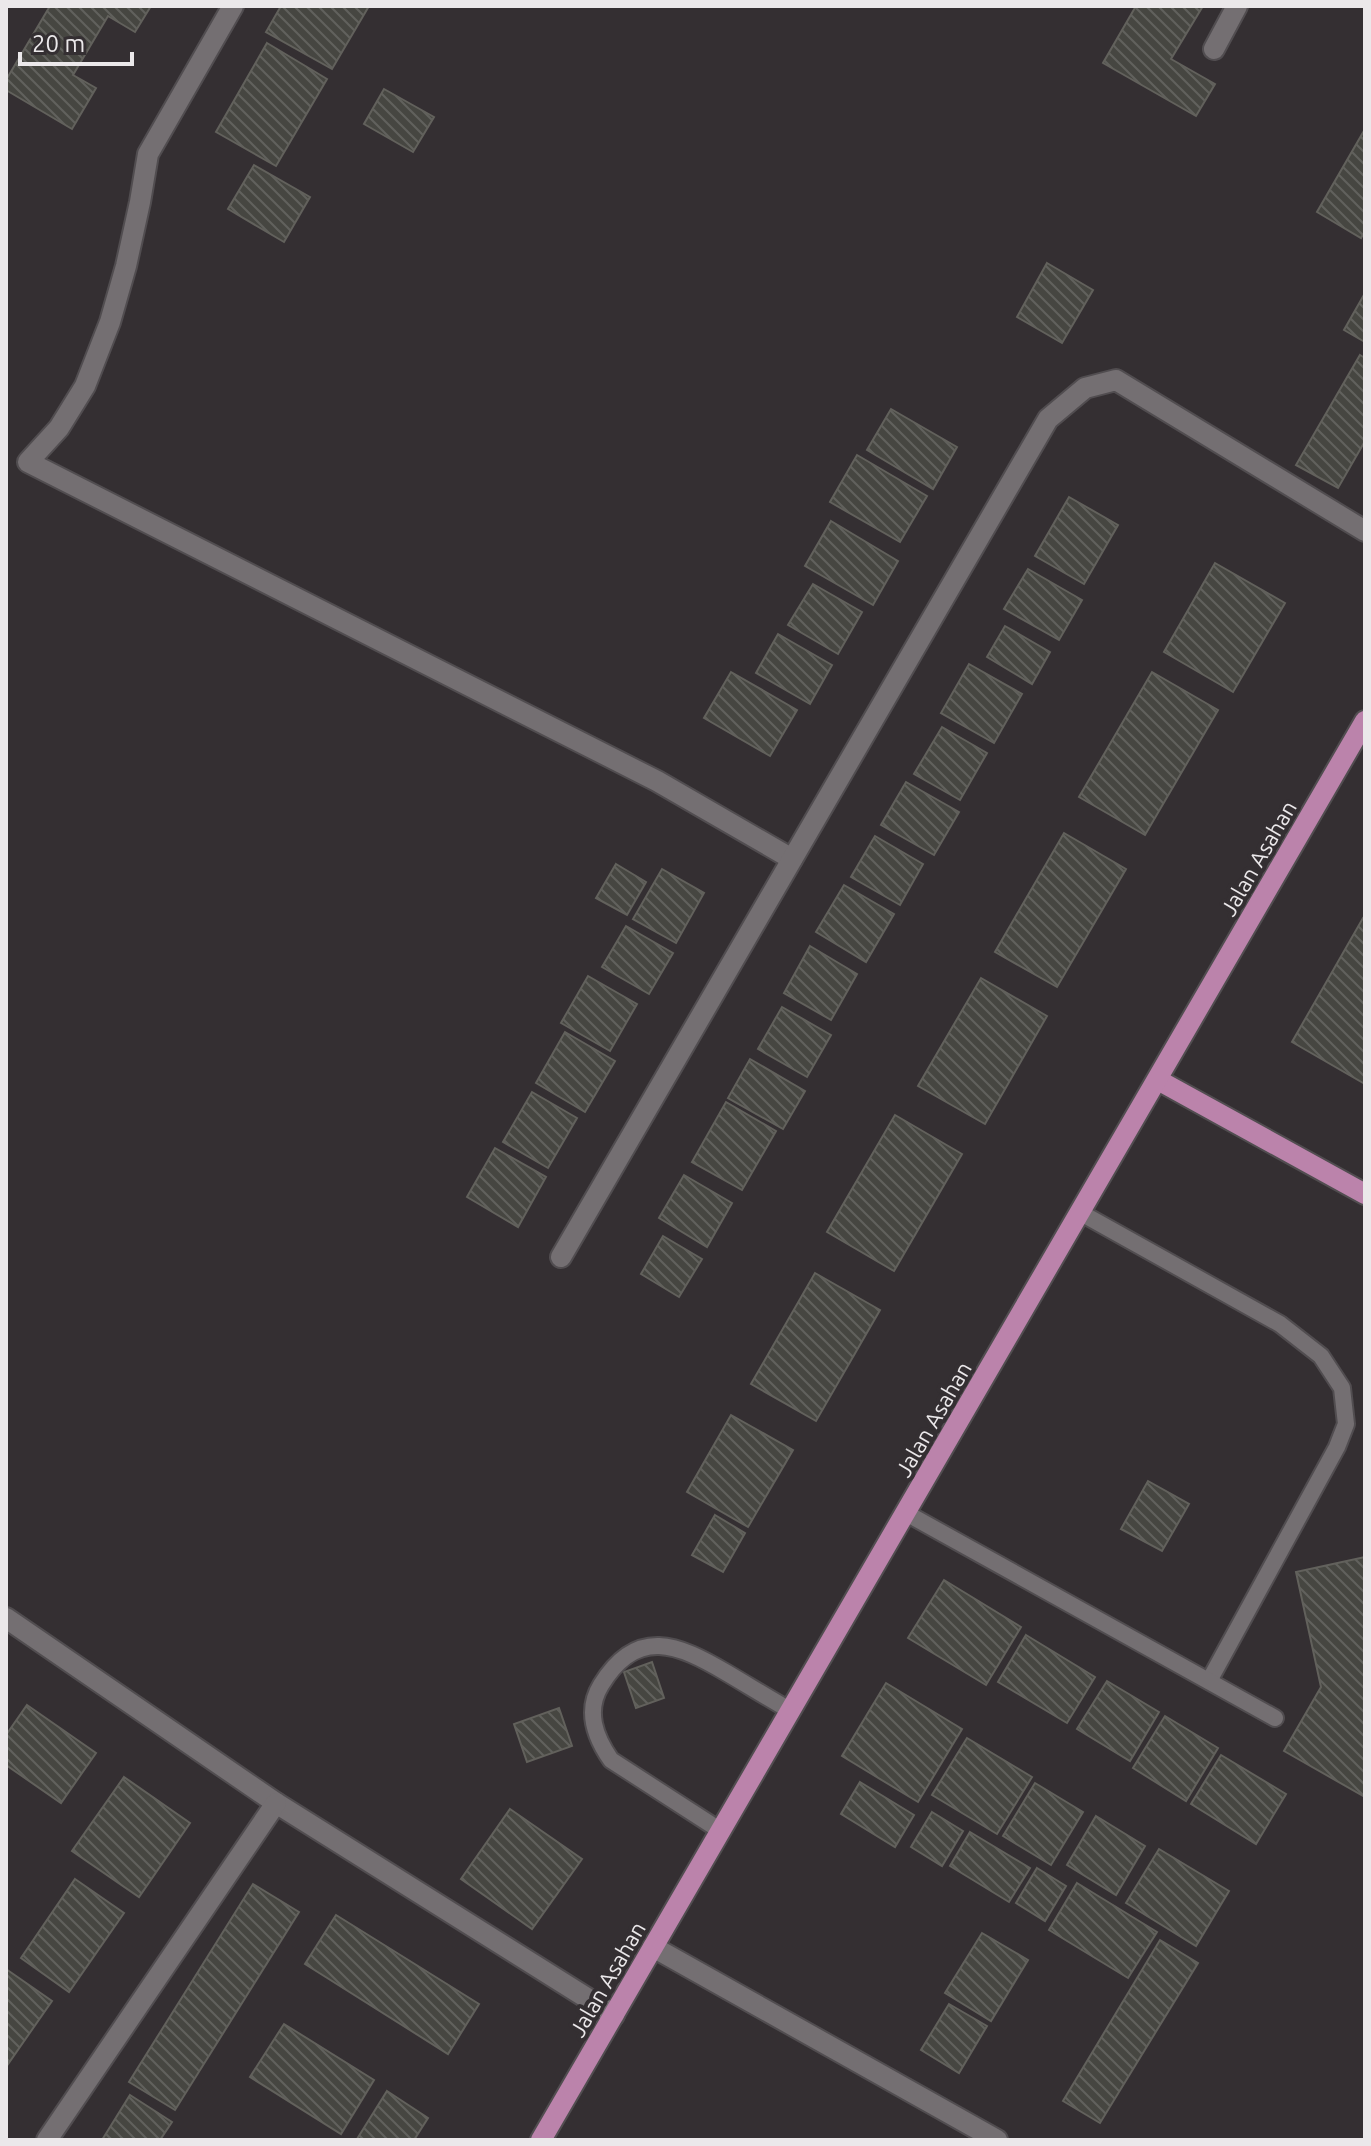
<svg xmlns="http://www.w3.org/2000/svg" width="1371" height="2146" font-family="Ubuntu,sans-serif">
  <style>
    .building { fill: url(#building-back-hatch); stroke: #62615c; stroke-width: 2 }
    .lines { fill: none; stroke-linecap: round; stroke-linejoin: round }
    .service-casing { stroke: #514d50; stroke-width: 20 }
    .minor-casing { stroke: #514d50; stroke-width: 24 }
    .primary-casing { stroke: #514d50; stroke-width: 24 }
    .service { stroke: #746f72; stroke-width: 16 }
    .minor { stroke: #746f72; stroke-width: 20 }
    .primary { stroke: #bb83ab; stroke-width: 20 }
    .labels { text-anchor: middle; dominant-baseline: central; stroke-width: 8; stroke-linejoin: round; paint-order: stroke }
    .street-label { font-size: 22px; fill: #ebe8ea; stroke: #342f32 }
  </style>
  <defs>
    <pattern id="building-back-hatch" width="6" height="6" patternUnits="userSpaceOnUse" patternTransform="scale(2)"><rect width="6" height="6" fill="#464641"/><path d="M-1 5l2 2M0 0l6 6M5-1l2 2" fill="none" stroke="#61615d"/></pattern>
  </defs>
  <rect width="100%" height="100%" fill="#342f32"/>
  <!-- building -->
  <g class="building">
    <path d="M50 6H151L135 32 108 16 73 75 96 88 72 129 6 90V80Z"/>
    <path d="M281 6H369L332 69 266 32Z"/>
    <path d="M1136 6H1203L1171 59 1215 84 1196 116 1103 63Z"/>
    <path d="M267 43 327 79 276 166 216 132Z"/>
    <path d="M384 89 434 117 413 152 364 124Z"/>
    <path d="M1365 129V231L1361 238 1317 212Z"/>
    <path d="M254 165 310 197 284 242 228 209Z"/>
    <path d="M1047 263 1093 290 1062 343 1017 317Z"/>
    <path d="M1365 293V342L1344 330Z"/>
    <path d="M1360 355 1365 358V441L1338 488 1296 465Z"/>
    <path d="M891 409 957 447 933 489 867 450Z"/>
    <path d="M857 455 927 496 900 542 830 502Z"/>
    <path d="M1069 497 1118 525 1084 584 1035 556Z"/>
    <path d="M831 521 898 561 873 605 805 566Z"/>
    <path d="M1215 563 1285 603 1233 692 1164 652Z"/>
    <path d="M1028 569 1082 600 1059 640 1004 609Z"/>
    <path d="M813 584 862 612 838 654 788 625Z"/>
    <path d="M1005 626 1050 652 1032 684 987 657Z"/>
    <path d="M778 634 832 665 810 704 756 673Z"/>
    <path d="M969 664 1022 694 994 743 941 713Z"/>
    <path d="M731 672 797 710 770 756 704 718Z"/>
    <path d="M1152 672 1218 710 1145 835 1079 797Z"/>
    <path d="M942 727 987 753 960 800 914 774Z"/>
    <path d="M906 782 959 812 934 855 881 825Z"/>
    <path d="M1064 833 1126 869 1057 987 995 952Z"/>
    <path d="M875 836 923 864 900 905 851 877Z"/>
    <path d="M616 864 646 882 627 915 596 898Z"/>
    <path d="M662 869 704 893 676 943 633 919Z"/>
    <path d="M844 885 894 914 866 962 816 932Z"/>
    <path d="M1363 918 1365 919V1084L1292 1042Z"/>
    <path d="M626 926 673 953 649 994 602 967Z"/>
    <path d="M810 946 857 974 831 1020 784 993Z"/>
    <path d="M588 976 637 1004 610 1051 561 1023Z"/>
    <path d="M981 978 1047 1016 985 1124 918 1086Z"/>
    <path d="M782 1007 831 1035 807 1077 758 1049Z"/>
    <path d="M565 1032 615 1061 585 1112 536 1083Z"/>
    <path d="M750 1059 805 1091 783 1129 728 1098Z"/>
    <path d="M532 1092 577 1118 548 1168 503 1142Z"/>
    <path d="M726 1102 776 1131 742 1190 692 1162Z"/>
    <path d="M895 1115 962 1154 894 1271 827 1232Z"/>
    <path d="M495 1148 546 1177 518 1227 467 1197Z"/>
    <path d="M684 1175 732 1203 707 1247 659 1218Z"/>
    <path d="M663 1236 702 1259 679 1297 641 1274Z"/>
    <path d="M815 1273 880 1310 816 1421 751 1384Z"/>
    <path d="M731 1415 793 1450 748 1527 687 1492Z"/>
    <path d="M1148 1481 1189 1504 1162 1551 1121 1529Z"/>
    <path d="M715 1515 745 1533 723 1572 692 1555Z"/>
    <path d="M1365 1557V1797L1284 1751 1321 1687 1296 1572Z"/>
    <path d="M944 1580 1021 1627 986 1685 908 1638Z"/>
    <path d="M1026 1635 1095 1677 1067 1723 998 1682Z"/>
    <path d="M652 1662 664 1698 636 1708 624 1672Z"/>
    <path d="M1107 1681 1159 1712 1130 1761 1077 1729Z"/>
    <path d="M886 1683 962 1729 918 1802 842 1756Z"/>
    <path d="M27 1705 96 1753 61 1803 6 1765V1735Z"/>
    <path d="M559 1708 572 1746 527 1762 514 1724Z"/>
    <path d="M1165 1716 1218 1748 1186 1801 1133 1768Z"/>
    <path d="M967 1738 1032 1777 997 1834 932 1795Z"/>
    <path d="M1221 1755 1286 1794 1256 1844 1191 1804Z"/>
    <path d="M124 1777 190 1823 139 1897 72 1851Z"/>
    <path d="M860 1782 914 1815 895 1847 841 1814Z"/>
    <path d="M1035 1783 1083 1812 1051 1865 1003 1836Z"/>
    <path d="M510 1809 582 1859 532 1929 461 1879Z"/>
    <path d="M932 1812 963 1831 942 1866 911 1847Z"/>
    <path d="M1096 1816 1145 1846 1116 1895 1067 1865Z"/>
    <path d="M970 1832 1030 1868 1009 1902 950 1866Z"/>
    <path d="M1159 1849 1229 1891 1196 1946 1126 1903Z"/>
    <path d="M1037 1868 1066 1886 1045 1921 1016 1903Z"/>
    <path d="M75 1879 124 1913 69 1992 21 1958Z"/>
    <path d="M1077 1883 1157 1932 1128 1978 1049 1930Z"/>
    <path d="M253 1884 299 1912 175 2110 129 2082Z"/>
    <path d="M336 1915 479 2004 448 2054 305 1964Z"/>
    <path d="M982 1933 1028 1960 991 2021 945 1993Z"/>
    <path d="M1160 1940 1198 1963 1100 2123 1063 2101Z"/>
    <path d="M6 1969 52 2001 6 2067Z"/>
    <path d="M949 2004 987 2026 959 2073 921 2050Z"/>
    <path d="M284 2024 374 2080 341 2134 250 2077Z"/>
    <path d="M387 2091 428 2118 414 2140 357 2139Z"/>
    <path d="M130 2095 172 2122 160 2140H102Z"/>
  </g>
  <g class="lines">
    <!-- service casing -->
    <g class="service-casing">
      <g id="service">
        <path d="M1081 1213 1280 1324 1321 1356 1342 1388 1346 1424 1337 1447 1209 1681"/>
        <path d="M906 1513 1275 1718"/>
        <path d="M721 1831 611 1760C595 1737 585 1711 601 1685 637 1626 678 1644 727 1673 749 1686 770 1699 791 1711"/>
      </g>
    </g>
    <!-- minor casing -->
    <g class="minor-casing">
      <g id="minor">
        <path d="M233 6 148 154 140 202 126 266 110 322 85 386 59 428 28 462 657 781 792 859"/>
        <path d="M1214 49 1237 6"/>
        <path d="M561 1257 1048 419 1085 388 1116 380 1365 531"/>
        <path d="M6 1618 276 1803 614 2015"/>
        <path d="M653 1947 997 2140"/>
        <path d="M47 2140 276 1803"/>
      </g>
    </g>
    <!-- primary casing -->
    <g class="primary-casing">
      <g id="primary">
        <path d="M1158 1080 1365 1194"/>
        <path d="M541 2140 1365 721"/>
      </g>
    </g>
    <!-- service -->
    <use href="#service" class="service"/>
    <!-- minor -->
    <use href="#minor" class="minor"/>
    <!-- primary -->
    <use href="#primary" class="primary"/>
  </g>
  <g class="labels">
    <!-- street labels -->
    <g class="street-label">
      <text transform="translate(1258 858) rotate(-60)">Jalan Asahan</text>
      <text transform="translate(933 1419) rotate(-60)">Jalan Asahan</text>
      <text transform="translate(607 1979) rotate(-60)">Jalan Asahan</text>
    </g>
  </g>
  <!-- border -->
  <rect width="1371" height="2146" fill="none" stroke="#ebe8ea" stroke-width="16"/>
  <!-- scale -->
  <path d="M20 52v12h112v-12" fill="none" stroke="#ebe8ea" stroke-width="4"/>
  <text x="32" y="52" font-size="24" fill="#ebe8ea" stroke="#342f32" stroke-width="6" paint-order="stroke">20 m</text>
</svg>
